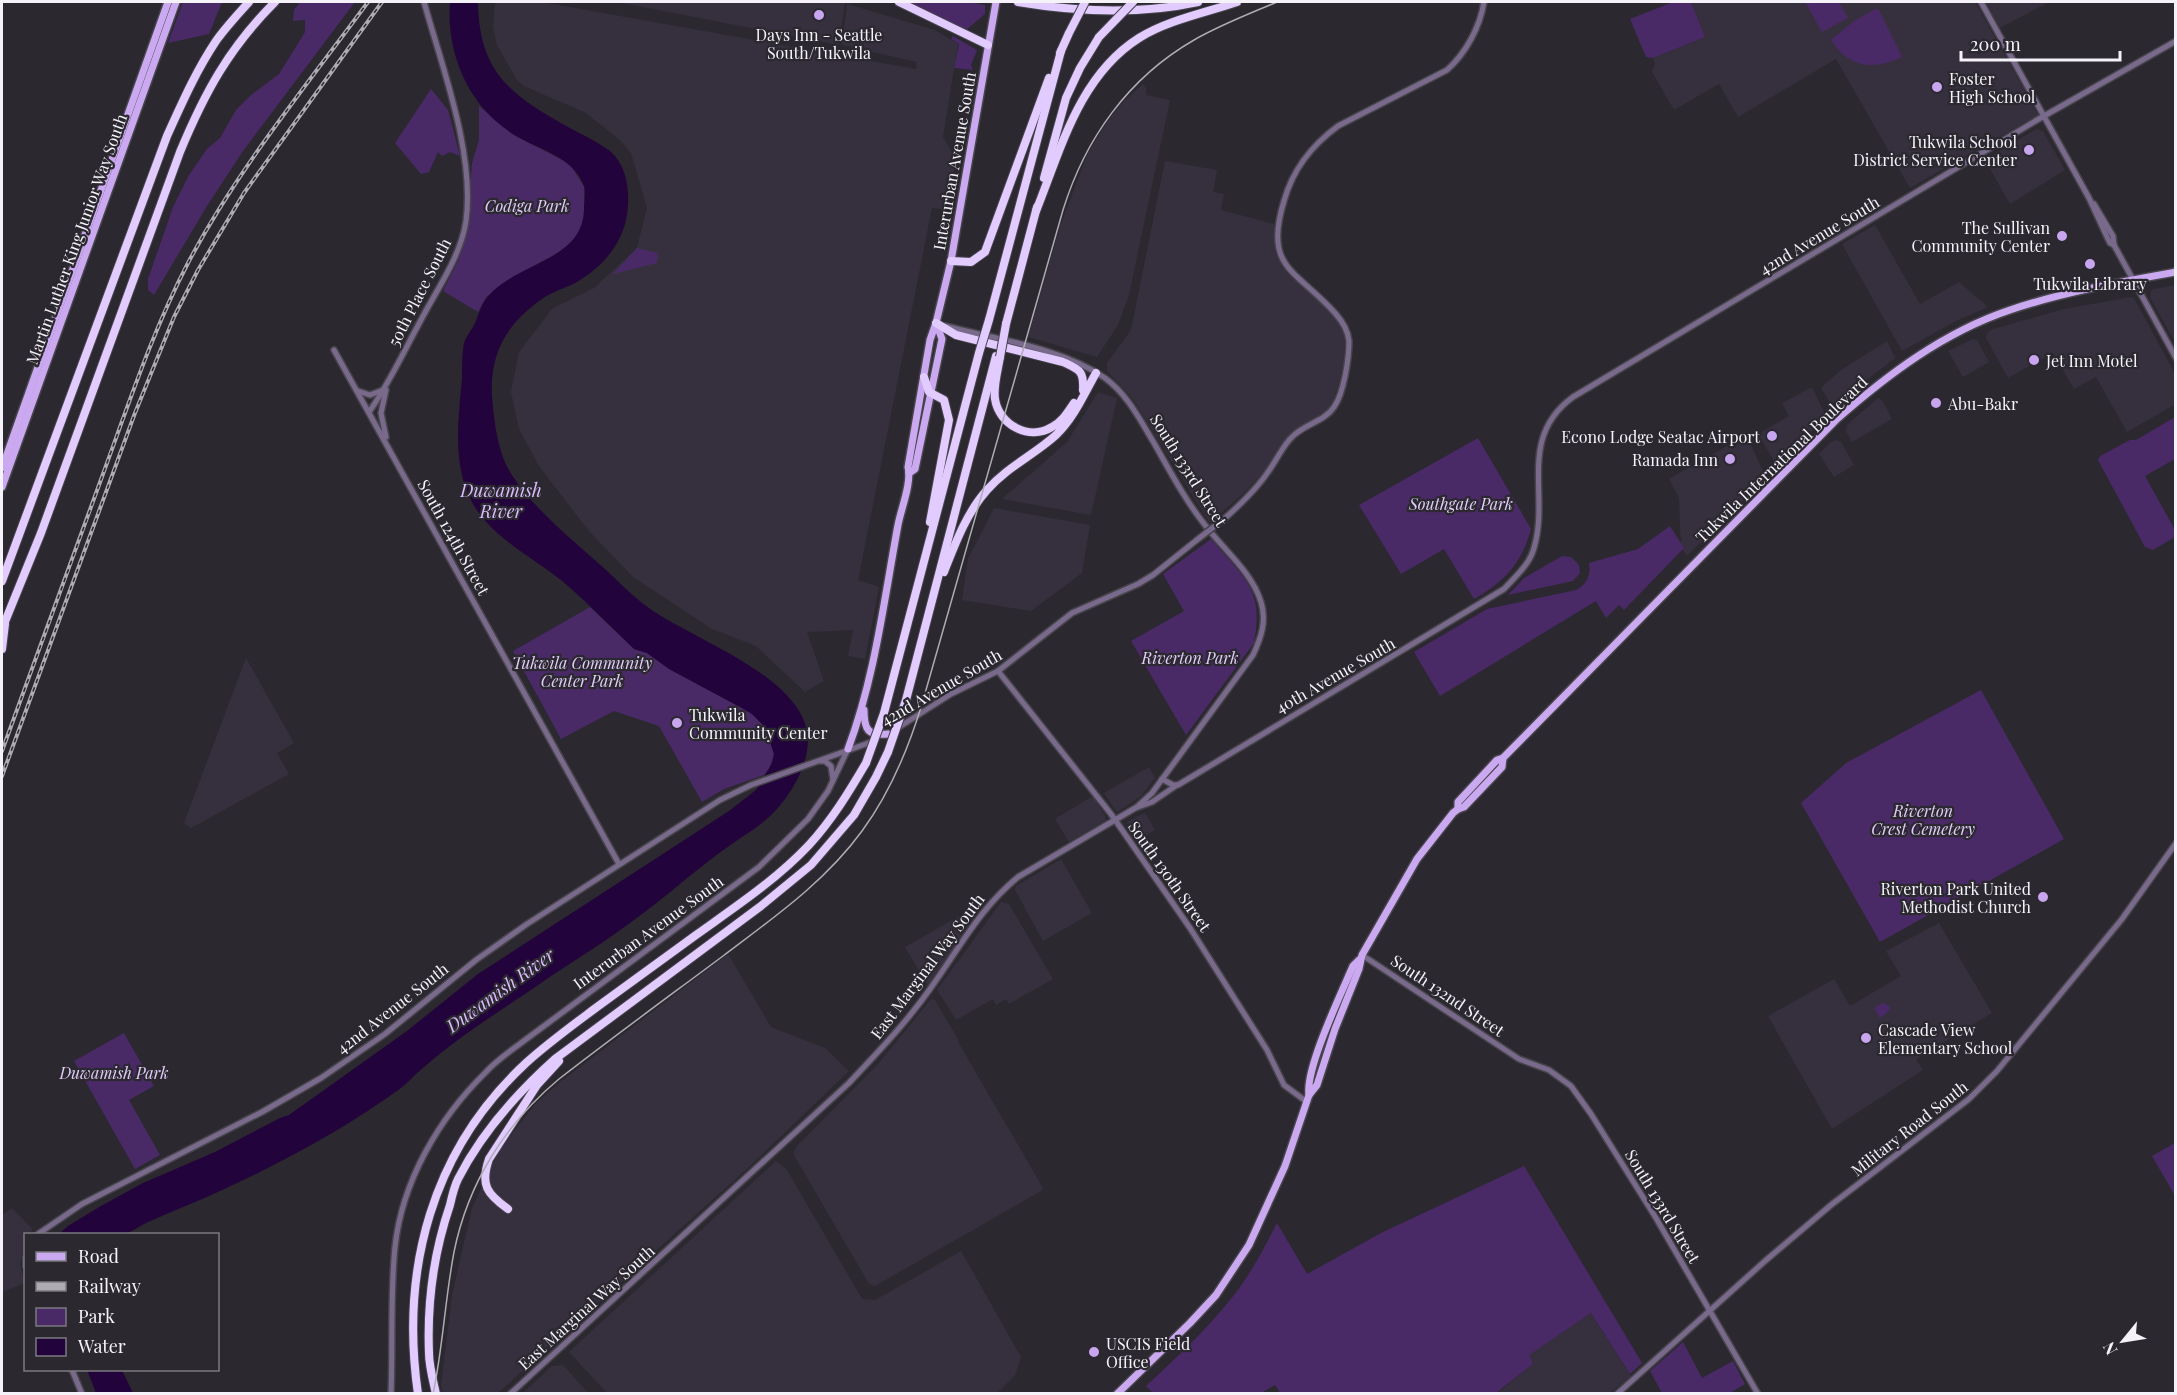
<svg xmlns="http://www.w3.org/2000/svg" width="2177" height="1395" font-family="'Playfair Display',serif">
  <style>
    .built { fill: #36303e }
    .green { fill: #492a67 }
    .water { fill: #23033b }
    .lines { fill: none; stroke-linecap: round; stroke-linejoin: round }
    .minor-casing { stroke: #47444c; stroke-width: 8 }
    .major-casing { stroke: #47444c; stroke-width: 10 }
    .highway-casing { stroke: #47444c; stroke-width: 10 }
    .minor { stroke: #796a8c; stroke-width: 5 }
    .major { stroke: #caa9f0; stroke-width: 7 }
    .highway { stroke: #e2cbff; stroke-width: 8 }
    .tram { stroke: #aeacb2; stroke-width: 1.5 }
    .rail-casing { stroke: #aeacb2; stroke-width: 4 }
    .rail { stroke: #2b2830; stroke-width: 1.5; stroke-dasharray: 4.5; stroke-linecap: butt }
    .minor-bridge-casing { stroke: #47444c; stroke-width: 8; stroke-linecap: butt }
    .highway-bridge-casing { stroke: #47444c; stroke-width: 10; stroke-linecap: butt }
    .minor-bridge { stroke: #796a8c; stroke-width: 5 }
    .highway-bridge { stroke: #e2cbff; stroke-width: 8 }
    .poi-dot { fill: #c7a6ef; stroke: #2b2830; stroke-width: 2 }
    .labels { text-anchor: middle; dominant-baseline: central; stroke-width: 4.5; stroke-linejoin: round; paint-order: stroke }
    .poi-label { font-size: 16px; fill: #f5f3f9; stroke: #2b2830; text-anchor: start }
    .street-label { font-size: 16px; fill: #f5f3f9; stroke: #2b2830 }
    .park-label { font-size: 16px; font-style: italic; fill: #e0cdf8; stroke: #2b2830 }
    .water-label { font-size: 18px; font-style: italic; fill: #d9bcfc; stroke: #2b2830 }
  </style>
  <rect width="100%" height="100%" fill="#2b2830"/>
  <!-- built -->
  <g class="built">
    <path d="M495 2H542L916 69 917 62 842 45 847 4 935 30 958 44 943 137 956 160 947 210 932 208 858 580 879 587 865 659 848 656 853 630 807 632 824 681 805 692 756 646 712 629 633 577 588 530 539 466 519 429 511 392 519 352 553 308 594 288 637 248 647 208 631 153 621 141 586 113 524 86 517 80 497 45 493 27Z"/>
    <path d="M617 2H845L839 45Z"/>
    <path d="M1691 2H1975L2038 115 1910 188 1836 59 1738 117 1719 84 1674 110 1652 72 1655 64 1653 58 1705 37Z"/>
    <path d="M1986 2H2049L2000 28Z"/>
    <path d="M1143 84 1146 88V95L1170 100 1129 295 1118 325 1097 357 1028 337 1060 226 1088 153 1106 123 1123 102Z"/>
    <path d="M2036 129 2043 131 2065 170 2010 204 1985 160Z"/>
    <path d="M1165 161 1217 170 1213 192 1224 194 1221 210 1274 224V244L1277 257 1283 267 1289 275 1328 309 1341 326 1345 337 1344 358 1340 380 1332 405 1327 411 1291 434 1267 468 1246 491 1210 523 1132 398 1107 371V363L1131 330Z"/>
    <path d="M1875 225 1920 304 1959 282 1988 307 1958 320 1902 351 1842 244Z"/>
    <path d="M2175 285H2176L2175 342 2150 298 2151 291 2154 289Z"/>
    <path d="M2131 297 2134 298 2175 374 2176 404 2127 432 2096 377 2074 389 2053 353 2008 378 1986 338 1988 332 1993 329 2064 309Z"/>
    <path d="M1973 339 1977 340 1989 362 1963 377 1948 351Z"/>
    <path d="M1887 341 1895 358 1868 379 1862 380 1841 398 1840 402 1833 404 1829 401 1821 388 1841 370Z"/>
    <path d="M1812 387 1824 412 1823 419 1781 463H1775L1758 434 1789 416 1782 403Z"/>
    <path d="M1098 392 1117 398 1091 515 1002 499 1067 442Z"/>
    <path d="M1878 398 1882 400 1892 419 1852 442 1846 431 1847 425Z"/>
    <path d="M1746 435 1766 477 1687 556 1681 547 1679 498 1669 479Z"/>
    <path d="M1836 440 1841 442 1854 465 1834 477 1819 454 1831 442Z"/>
    <path d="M994 508 1090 525 1082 573 1031 611 962 600 968 559Z"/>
    <path d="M246 658 294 743 277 753 289 774 191 828 184 823Z"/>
    <path d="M1149 767 1155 778 1141 796 1117 812 1104 793Z"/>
    <path d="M1093 796 1105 816 1106 820 1069 842 1055 819Z"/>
    <path d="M1145 813 1155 830 1136 841 1129 830 1127 822Z"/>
    <path d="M1061 859 1092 913 1043 941 1015 890 1016 886Z"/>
    <path d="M1001 902 1009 904 1053 979 1009 1004 1006 999 996 1005 993 999 956 1020 937 990Z"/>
    <path d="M973 908 976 914 928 986 905 947Z"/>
    <path d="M1939 923 1992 1013 1916 1059 1923 1070 1832 1129 1768 1016 1834 979 1850 1006 1901 976 1886 951Z"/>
    <path d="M728 954 771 1027 825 1048 849 1071 750 1166 498 1393H443L441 1385 452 1295 472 1208 499 1151 535 1104 559 1083Z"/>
    <path d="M931 999 935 1000 958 1039V1042L1043 1188 1041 1191 875 1286 869 1284 795 1157 794 1152 797 1146 878 1064Z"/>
    <path d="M776 1161 787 1170 862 1299 875 1300 961 1251 1021 1357 1015 1375 997 1393H607L569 1352Z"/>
    <path d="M12 1208 32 1229 31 1234H26L25 1248 20 1264 25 1283 2 1292V1215Z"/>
    <path d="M1591 1313 1631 1376 1610 1393 1496 1394 1533 1364 1528 1355Z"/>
    <path d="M563 1365 588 1393H523L552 1366Z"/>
  </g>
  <!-- green -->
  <g class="green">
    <path d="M183 2H222L209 34 168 43Z"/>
    <path d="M300 2H355L243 151 207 206 154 295 148 290V279L173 207 189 175 207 149 220 138 236 110 251 95 279 74 305 32V20L293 21 294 10Z"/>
    <path d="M909 2H968L985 5V14L966 30Z"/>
    <path d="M1673 2H1691L1705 37 1653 58 1646 57 1630 19Z"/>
    <path d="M1805 2H1839L1848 18 1822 32Z"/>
    <path d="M1875 9 1879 10 1902 57C1873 70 1850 69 1831 40L1854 21Z"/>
    <path d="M953 36 977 50 971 65 973 70 954 68 959 44 951 39Z"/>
    <path d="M431 89 448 110 460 156 450 152 442 156 438 152 429 172 421 174 395 143Z"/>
    <path d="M479 106 512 134 570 164 584 187V220L577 236 563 250 537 264 486 297 478 312 443 291 458 261 467 232 472 163 479 140Z"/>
    <path d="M637 248 658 253 657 263 613 274Z"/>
    <path d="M2175 417V459L2145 476 2175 530V537L2153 550 2145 547 2098 460 2100 456 2130 440H2136Z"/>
    <path d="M1478 438 1531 529C1522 563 1504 582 1474 599L1444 549 1401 574 1359 505Z"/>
    <path d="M1670 526 1684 548 1624 610 1619 605 1606 618 1596 601 1440 696 1414 652 1487 609 1576 590C1587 584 1591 575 1589 563L1638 549Z"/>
    <path d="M1211 539C1243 577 1265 589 1254 643L1186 735 1131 641 1184 611 1163 574Z"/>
    <path d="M1562 556 1571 557 1579 565 1580 573 1573 581 1508 595 1524 578Z"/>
    <path d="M590 607 634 649 647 653 669 669 740 707 752 714 765 727 774 754 769 770 764 775 724 789 702 802 659 726 614 711 561 739 513 651Z"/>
    <path d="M1981 690 2064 839 1880 942 1801 803 1846 763Z"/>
    <path d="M1883 1003 1889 1006 1890 1010 1880 1018 1874 1008Z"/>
    <path d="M124 1033 154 1086 129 1100 160 1155 135 1169 74 1061Z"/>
    <path d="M2175 1143V1196L2152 1156Z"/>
    <path d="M1524 1166 1642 1363 1630 1374 1591 1313 1529 1355 1533 1364 1496 1393 1281 1394 1275 1385 1261 1393 1154 1394 1146 1386C1173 1361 1201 1335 1225 1306 1247 1281 1262 1252 1277 1223L1307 1274 1383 1232Z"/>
    <path d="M1683 1342 1702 1378 1733 1361 1745 1384 1730 1393H1662L1650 1371Z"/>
  </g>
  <!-- water -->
  <g class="water">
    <path d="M450 2H478C479 72 510 95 568 127 581 134 598 142 610 151 625 164 629 185 628 204 627 238 606 265 577 282 566 288 553 291 542 299 503 326 487 359 493 407 495 428 499 454 510 472 531 507 575 542 605 569 619 582 633 597 649 608 692 639 796 674 807 731 812 759 794 790 776 810 761 827 740 837 722 851 693 872 667 896 638 917 607 941 573 961 541 983 502 1010 459 1036 423 1068 415 1074 409 1082 401 1088 336 1135 263 1173 188 1205 174 1211 158 1217 144 1224 138 1227 133 1231 127 1233 111 1238 76 1234 59 1234L68 1226 101 1206 143 1183 215 1152 280 1118 289 1115 407 1031 478 974 729 811 756 790 772 763 774 754 765 727 752 714 740 707 669 669 647 653 634 649C612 628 591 606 568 586 537 559 495 541 473 504 452 467 458 420 462 379 462 368 462 354 464 343 466 336 472 330 475 323 479 314 480 307 486 299 513 262 583 263 584 209 584 202 586 193 584 186 573 156 538 150 513 134 468 106 446 53 450 2Z"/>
    <path d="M87 1370H122L133 1393H96Z"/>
  </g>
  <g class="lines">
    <!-- minor casing -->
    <g class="minor-casing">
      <g id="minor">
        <path d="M1981 2 2089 198 2108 239 2110 243 2114 245"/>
        <path d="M2094 204 2113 236 2114 245 2176 358"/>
        <path d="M334 350 619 864"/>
        <path d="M386 390 381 413 386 437"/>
        <path d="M358 391 370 395 383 390"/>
        <path d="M369 412C389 384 404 351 421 320 437 289 461 256 466 221 475 153 442 67 424 2"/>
        <path d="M1224 519C1241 504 1258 488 1270 469 1278 458 1283 445 1293 436 1305 424 1325 421 1334 407 1344 393 1349 358 1349 341 1348 330 1343 322 1335 313 1297 270 1263 269 1284 201 1293 169 1311 146 1338 126L1447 70C1466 53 1480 27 1484 2"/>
        <path d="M998 671 1111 814 1190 928 1267 1050 1284 1085 1307 1102"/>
        <path d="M896 729 951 694 998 671 1072 613 1138 584 1153 575 1198 539"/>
        <path d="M821 761H825L831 766 833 780"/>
        <path d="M1162 779 1173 785H1178L1504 589C1515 577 1530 564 1534 548 1550 494 1517 438 1573 397L2037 120 2176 41"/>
        <path d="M1138 807 1152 802 1177 785"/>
        <path d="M1362 955 1519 1059 1549 1070 1571 1086 1591 1114 1656 1218 1758 1394"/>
        <path d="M38 1234 82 1204 262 1112 321 1078 385 1034 476 960 527 924 720 800 751 785 874 741"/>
        <path d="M26 1258V1266"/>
        <path d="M72 1370 82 1394"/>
        <path d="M391 1394C393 1345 390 1296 395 1247 402 1181 439 1118 486 1072 496 1061 509 1052 521 1043L759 867 808 819 828 791 848 749"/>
        <path d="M510 1394 849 1083C878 1052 906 1023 930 989 959 949 979 909 1018 877L1137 807 1152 793 1253 655C1261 638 1267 621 1261 602 1252 572 1223 549 1205 525 1185 500 1170 471 1154 443 1140 420 1128 395 1105 378 1061 348 996 339 945 326"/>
        <path d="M1617 1394 1765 1261 1831 1205 1969 1099 1997 1071 2122 919 2176 843"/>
      </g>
    </g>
    <!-- major casing -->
    <g class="major-casing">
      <g id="major">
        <path d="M2 468 168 2"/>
        <path d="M909 473 915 469 942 339 936 323"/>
        <path d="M2 487 176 2"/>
        <path d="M864 710C864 730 868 736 888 734"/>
        <path d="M848 749C875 677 884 600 898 525 901 509 912 482 908 467L930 340 936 323 951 261 996 2"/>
        <path d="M1458 809V802L1497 760 1503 758 1836 420C1887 375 1944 332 2010 310 2063 292 2120 282 2176 272"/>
        <path d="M1309 1095C1305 1069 1341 994 1353 966L1359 960"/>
        <path d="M1117 1394 1190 1323 1216 1295 1249 1245 1285 1166 1309 1095 1317 1085 1335 1029 1359 969 1362 955 1417 859 1453 813 1458 809 1464 807 1502 767 1503 758"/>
      </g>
    </g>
    <!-- highway casing -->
    <g class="highway-casing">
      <g id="highway">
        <path d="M899 2 988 45"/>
        <path d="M1018 2C1078 12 1138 15 1198 2"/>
        <path d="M1060 53 1069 33"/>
        <path d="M1044 178 1066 98 1080 68 1099 37"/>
        <path d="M1036 211C1061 149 1079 76 1139 38 1168 20 1205 13 1237 2"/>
        <path d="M951 261 971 262 985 252 1049 78"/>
        <path d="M989 320 1061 51"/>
        <path d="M936 323 956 335 1063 362C1080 370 1084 371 1083 390"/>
        <path d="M1006 324 1037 207"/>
        <path d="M1000 357C998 370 993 386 995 399 999 425 1029 441 1052 427 1062 422 1068 412 1074 403"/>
        <path d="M924 377 929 392 944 400 949 420 930 522"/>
        <path d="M944 572C955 544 967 512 987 490 1007 467 1034 455 1056 435 1074 418 1084 394 1096 373"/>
        <path d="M2 581 167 136C182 103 196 71 216 41 226 27 238 14 249 2"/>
        <path d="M2 629 41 533 180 152C205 92 229 48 275 2"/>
        <path d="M2 649 5 624"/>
        <path d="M906 700 996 356"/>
        <path d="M884 713 979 353"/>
        <path d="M508 1209C487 1194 480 1185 489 1159L537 1085 559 1061"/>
        <path d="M418 1394C400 1269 432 1150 526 1063 548 1043 573 1025 597 1007 630 983 663 959 696 935 735 907 776 880 809 845 832 820 849 792 866 763"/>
        <path d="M436 1394C433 1380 429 1366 429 1353 427 1303 434 1252 450 1205 452 1196 454 1187 458 1179 482 1132 516 1094 555 1059L761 906 811 865 854 815 876 777 888 752"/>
      </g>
    </g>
    <!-- minor -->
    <use href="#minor" class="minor"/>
    <!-- major -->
    <use href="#major" class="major"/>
    <!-- highway -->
    <use href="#highway" class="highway"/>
    <!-- tram -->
    <path class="tram" d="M433 1394C443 1347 445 1299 454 1252 468 1183 505 1124 559 1079 613 1037 668 997 723 956 773 918 825 882 862 831 890 793 908 750 922 704L1063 210C1085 139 1128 78 1194 40 1220 25 1249 14 1277 2"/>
    <!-- rail casing -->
    <g class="rail-casing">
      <g id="rail">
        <path d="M2 751C36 658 70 566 103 474 129 403 153 330 188 263 237 170 306 86 368 2"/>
        <path d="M2 776 135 413 174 317 198 270 244 193 382 2"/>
      </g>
    </g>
    <!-- rail -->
    <use href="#rail" class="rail"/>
    <!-- minor-bridge casing -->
    <g class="minor-bridge-casing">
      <path id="minor-bridge" d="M1198 539 1224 519"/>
    </g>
    <!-- highway-bridge casing -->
    <g class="highway-bridge-casing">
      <g id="highway-bridge">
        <path d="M1069 33 1085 2"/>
        <path d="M1099 37 1133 2"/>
        <path d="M979 353 989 320"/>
        <path d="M1000 357 1006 324"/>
        <path d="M888 752 906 700"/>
        <path d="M866 763 884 713"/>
      </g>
    </g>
    <!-- minor-bridge -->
    <use href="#minor-bridge" class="minor-bridge"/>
    <!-- highway-bridge -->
    <use href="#highway-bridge" class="highway-bridge"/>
  </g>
  <!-- markers -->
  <g class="poi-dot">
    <circle cx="819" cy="15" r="6"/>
    <circle cx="1937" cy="87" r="6"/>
    <circle cx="2029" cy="150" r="6"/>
    <circle cx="2062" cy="236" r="6"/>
    <circle cx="2090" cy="264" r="6"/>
    <circle cx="2034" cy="360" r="6"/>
    <circle cx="1936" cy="403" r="6"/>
    <circle cx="1772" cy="436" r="6"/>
    <circle cx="1730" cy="459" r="6"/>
    <circle cx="677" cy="723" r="6"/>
    <circle cx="2043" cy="897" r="6"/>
    <circle cx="1866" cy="1038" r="6"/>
    <circle cx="1094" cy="1352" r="6"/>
  </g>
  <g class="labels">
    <!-- poi labels -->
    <g class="poi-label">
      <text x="819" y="34" text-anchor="middle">Days Inn - Seattle<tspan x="819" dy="18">South/Tukwila</tspan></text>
      <text x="1949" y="78">Foster<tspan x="1949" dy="18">High School</tspan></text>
      <text x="2017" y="141" text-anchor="end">Tukwila School<tspan x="2017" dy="18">District Service Center</tspan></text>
      <text x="2050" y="227" text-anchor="end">The Sullivan<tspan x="2050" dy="18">Community Center</tspan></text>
      <text x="2090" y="283" text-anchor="middle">Tukwila Library</text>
      <text x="2046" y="360">Jet Inn Motel</text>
      <text x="1948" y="403">Abu-Bakr</text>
      <text x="1760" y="436" text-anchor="end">Econo Lodge Seatac Airport</text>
      <text x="1718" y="459" text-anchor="end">Ramada Inn</text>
      <text x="689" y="714">Tukwila<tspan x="689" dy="18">Community Center</tspan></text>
      <text x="2031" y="888" text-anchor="end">Riverton Park United<tspan x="2031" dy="18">Methodist Church</tspan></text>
      <text x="1878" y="1029">Cascade View<tspan x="1878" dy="18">Elementary School</tspan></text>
      <text x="1106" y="1343">USCIS Field<tspan x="1106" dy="18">Office</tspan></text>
    </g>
    <!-- street labels -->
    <g class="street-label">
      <text transform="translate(954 161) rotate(-80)">Interurban Avenue South</text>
      <text transform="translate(1819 235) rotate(-31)">42nd Avenue South</text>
      <text transform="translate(76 239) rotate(-70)">Martin Luther King Junior Way South</text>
      <text transform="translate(419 292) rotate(-63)">50th Place South</text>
      <text transform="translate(1781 459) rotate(-44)">Tukwila International Boulevard</text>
      <text transform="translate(1189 470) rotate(58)">South 133rd Street</text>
      <text transform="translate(454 537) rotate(61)">South 124th Street</text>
      <text transform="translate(1335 675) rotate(-30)">40th Avenue South</text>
      <text transform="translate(941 687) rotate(-30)">42nd Avenue South</text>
      <text transform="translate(1170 876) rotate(55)">South 130th Street</text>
      <text transform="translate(648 932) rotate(-36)">Interurban Avenue South</text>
      <text transform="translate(927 966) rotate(-53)">East Marginal Way South</text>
      <text transform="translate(1448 995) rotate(34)">South 132nd Street</text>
      <text transform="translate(392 1008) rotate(-38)">42nd Avenue South</text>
      <text transform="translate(1909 1128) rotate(-38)">Military Road South</text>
      <text transform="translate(1663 1206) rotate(59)">South 133rd Street</text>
      <text transform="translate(586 1307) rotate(-42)">East Marginal Way South</text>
    </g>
    <!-- park labels -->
    <g class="park-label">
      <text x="527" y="205">Codiga Park</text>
      <text x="1461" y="503">Southgate Park</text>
      <text x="1190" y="657">Riverton Park</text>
      <text x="582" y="662">Tukwila Community<tspan x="582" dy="18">Center Park</tspan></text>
      <text x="1923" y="810">Riverton<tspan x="1923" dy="18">Crest Cemetery</tspan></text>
      <text x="114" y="1072">Duwamish Park</text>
    </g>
    <!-- water labels -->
    <g class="water-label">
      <text x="501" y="490">Duwamish<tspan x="501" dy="21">River</tspan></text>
      <text transform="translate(500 990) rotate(-36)">Duwamish River</text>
    </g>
  </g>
  <!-- border -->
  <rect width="2177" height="1395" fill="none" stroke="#f5f3f9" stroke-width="6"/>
  <!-- legend -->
  <rect x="24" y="1233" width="195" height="138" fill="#2b2830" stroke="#7c7980" stroke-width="1.5"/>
  <rect x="36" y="1252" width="30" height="9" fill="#caa9f0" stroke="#7c7980" stroke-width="1.5"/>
  <text x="78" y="1263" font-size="18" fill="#f5f3f9">Road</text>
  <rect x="36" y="1282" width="30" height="9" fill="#aeacb2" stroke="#7c7980" stroke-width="1.5"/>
  <text x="78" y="1293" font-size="18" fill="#f5f3f9">Railway</text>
  <rect x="36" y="1308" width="30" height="18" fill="#492a67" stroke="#7c7980" stroke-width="1.5"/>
  <text x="78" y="1323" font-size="18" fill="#f5f3f9">Park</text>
  <rect x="36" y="1338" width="30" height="18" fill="#23033b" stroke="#7c7980" stroke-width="1.5"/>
  <text x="78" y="1353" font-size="18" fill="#f5f3f9">Water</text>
  <!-- north arrow -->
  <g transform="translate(2123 1341) rotate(240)" stroke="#2b2830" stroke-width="4.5" paint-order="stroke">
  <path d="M0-4.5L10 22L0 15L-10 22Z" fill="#f5f3f9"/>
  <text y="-9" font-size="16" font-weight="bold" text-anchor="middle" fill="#f5f3f9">N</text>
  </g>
  <!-- scale -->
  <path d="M1961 51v9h159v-9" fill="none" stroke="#f5f3f9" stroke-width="3"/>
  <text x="1970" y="51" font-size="18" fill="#f5f3f9" stroke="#2b2830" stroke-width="4.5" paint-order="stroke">200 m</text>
</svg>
